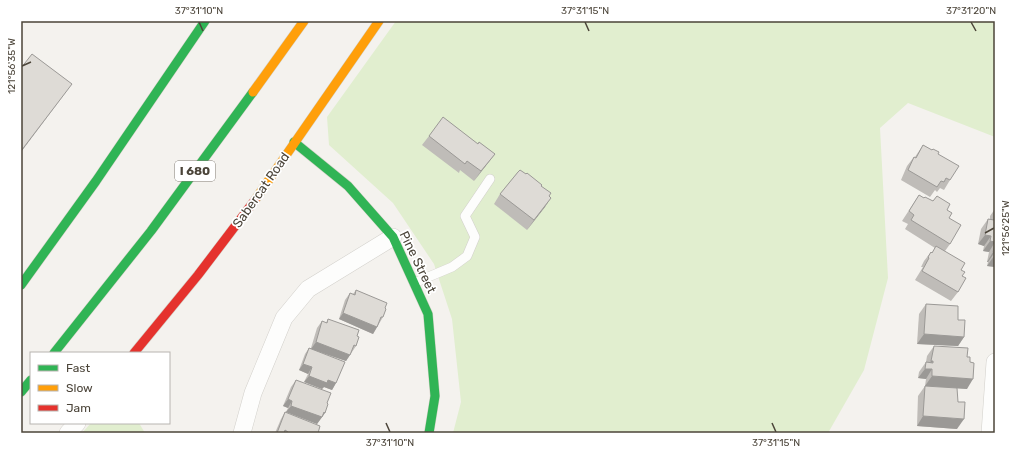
<svg xmlns="http://www.w3.org/2000/svg" width="1016" height="454" font-family="Rubik,sans-serif">
  <style>
    .green { fill: #e1eecf }
    .lines { fill: none; stroke-linecap: round; stroke-linejoin: round }
    .lane-casing { stroke: #d2d0cb; stroke-width: 10 }
    .street-casing { stroke: #d2d0cb; stroke-width: 18 }
    .fast-casing { stroke: #d3cfc5; stroke-width: 10 }
    .slow-casing { stroke: #d3cfc5; stroke-width: 10 }
    .jam-casing { stroke: #d3cfc5; stroke-width: 10 }
    .lane { stroke: #fdfdfc; stroke-width: 9 }
    .street { stroke: #fdfdfc; stroke-width: 17 }
    .fast { stroke: #30b455; stroke-width: 9 }
    .slow { stroke: #ff9f0a; stroke-width: 9 }
    .jam { stroke: #e5322d; stroke-width: 9 }
    .wall { fill: #bfbcb8 }
    .shaded-wall { fill: #9b9996 }
    .building { fill: #dedbd6; stroke: #9b9996 }
    .ticks { fill: none; stroke: #4b4439; stroke-width: 1.5 }
    .labels { text-anchor: middle; dominant-baseline: central; stroke-width: 3.5; stroke-linejoin: round; paint-order: stroke }
    .shield { fill: #fff; stroke: #817c74; stroke-width: 1 }
    .shield-label { font-size: 12px; font-weight: bold; fill: #4b4439 }
    .street-label { font-size: 13px; fill: #4b4439; stroke: #fff }
    .neatline { fill: none; stroke: #4b4439; stroke-width: 1.5 }
    .ticks-label { font-size: 10px; text-anchor: middle; fill: #4b4439 }
  </style>
  <rect width="100%" height="100%" fill="#f4f2ee"/>
  <!-- green -->
  <g class="green">
    <path d="M396 21H995V137L908 103 880 128 888 278 864 370 828 433H453L461 402 452 319 434 264 393 203 329 145 327 117Z"/>
    <path d="M91 423H139L145 433H82Z"/>
  </g>
  <g class="lines">
    <!-- lane casing -->
    <g class="lane-casing">
      <path id="lane" d="M414 283 452 267 467 256 475 237 465 216 490 179"/>
    </g>
    <!-- street casing -->
    <g class="street-casing">
      <g id="street">
        <path d="M68 433 77 423"/>
        <path d="M242 433 253 393 284 318 308 289 393 237"/>
        <path d="M990 433 995 362"/>
      </g>
    </g>
    <!-- fast casing -->
    <g class="fast-casing">
      <g id="fast">
        <path d="M294 142 348 186 393 237 428 314 435 396 429 433"/>
        <path d="M21 285 96 181 205 21"/>
        <path d="M54 353 151 231 253 92"/>
        <path d="M21 392 31 380"/>
      </g>
    </g>
    <!-- slow casing -->
    <g class="slow-casing">
      <g id="slow">
        <path d="M253 92 304 21"/>
        <path d="M255 200 379 21"/>
      </g>
    </g>
    <!-- jam casing -->
    <g class="jam-casing">
      <path id="jam" d="M134 353 198 275 255 200"/>
    </g>
    <!-- lane -->
    <use href="#lane" class="lane"/>
    <!-- street -->
    <use href="#street" class="street"/>
    <!-- fast -->
    <use href="#fast" class="fast"/>
    <!-- slow -->
    <use href="#slow" class="slow"/>
    <!-- jam -->
    <use href="#jam" class="jam"/>
  </g>
  <!-- wall -->
  <g class="wall">
    <path d="M429 136 478 144 495 154 474 181 460 170 459 173 422 145Z"/>
    <path d="M923 145 938 154 950 180 944 190 940 188 937 192 935 190 930 197 901 180 907 166 914 157H915Z"/>
    <path d="M518 172 541 186 549 196 545 207 527 230 494 204 500 194Z"/>
    <path d="M919 195 924 198 933 201 937 196 947 210 949 218 950 244 945 251 961 270 962 276 958 292 951 301 915 280 923 267H921L924 261 931 252 932 253 935 248 905 229 908 224 902 221Z"/>
    <path d="M995 209V267L987 266 988 262H987L989 252 983 251 984 246 978 244 981 229 988 219H990V216Z"/>
    <path d="M356 290 385 308 383 317 373 334 339 319 345 300 350 293 353 294Z"/>
    <path d="M926 304 958 320 964 337 958 346 917 344 919 314Z"/>
    <path d="M328 319 357 336 356 346 346 361 319 352 336 383 332 390 324 387 322 389 304 382 308 374 299 370 305 354 309 348H311L317 328 322 321 326 323Z"/>
    <path d="M934 346 967 357V389L925 386 926 379 918 378 919 372 926 362 927 356Z"/>
    <path d="M296 380 327 403 325 413 317 424 286 412 288 408 283 406 291 387Z"/>
    <path d="M925 386 957 429 917 426 918 396Z"/>
    <path d="M285 412 318 433H275L281 419Z"/>
  </g>
  <!-- shaded-wall -->
  <g class="shaded-wall">
    <path d="M72 84 21 152V151Z"/>
    <path d="M495 154 474 181 481 171Z"/>
    <path d="M551 198 545 207 527 230 534 220Z"/>
    <path d="M985 235 991 236 984 246 978 244Z"/>
    <path d="M990 241 995 242 989 252 983 251Z"/>
    <path d="M993 252H995L988 262H987Z"/>
    <path d="M994 256 995 257V267L987 266Z"/>
    <path d="M343 313 377 327 373 334 339 319Z"/>
    <path d="M924 334 964 337 958 346 917 344Z"/>
    <path d="M316 342 350 355 346 361 311 349Z"/>
    <path d="M931 361H933L927 369H932L926 379 918 378Z"/>
    <path d="M303 364 312 367 308 374 299 370Z"/>
    <path d="M309 376 328 380 336 383 332 390 324 387 322 389 304 382Z"/>
    <path d="M932 376 973 379 967 389 925 386Z"/>
    <path d="M288 399 292 401 288 408 283 406Z"/>
    <path d="M291 406 324 412 325 413 317 424 286 412Z"/>
    <path d="M923 416 964 419 957 429 917 426Z"/>
  </g>
  <!-- building -->
  <g class="building">
    <path d="M32 54 72 84 21 151V68Z"/>
    <path d="M443 117 478 144 479 142 495 154 481 171 467 161 465 164 429 136Z"/>
    <path d="M923 145 932 150 933 149 939 152 938 154 959 166 950 180 946 178 944 182 941 181 937 187 908 170 914 157 916 158Z"/>
    <path d="M520 170 526 174 527 173 542 185 541 186 551 193 549 196 551 198 534 220 500 194 518 172Z"/>
    <path d="M919 195 924 198 925 197 933 201 937 196 950 204 947 210 952 213 949 218 961 225 950 244 911 220 914 215 909 211Z"/>
    <path d="M995 216V242L990 241 991 236 985 235 988 219 994 220Z"/>
    <path d="M995 243V257L994 256 995 252H993Z"/>
    <path d="M936 246 965 263 961 270 965 272 962 276 966 278 958 292 922 271 929 258 928 257 931 252 932 253Z"/>
    <path d="M356 290 387 303 385 308 386 309 383 317H381L377 327 343 313 350 293 355 295Z"/>
    <path d="M926 304 958 306V320H965L964 337 924 334Z"/>
    <path d="M328 319 359 330 357 336 359 337 356 346 354 345 350 355 316 342 322 321 327 323Z"/>
    <path d="M934 346 968 348 967 357H970V362L974 363 973 379 932 376V369H925L926 362 933 363V361H931Z"/>
    <path d="M309 348 345 362 336 383 328 380 327 383 309 376 312 367 303 364Z"/>
    <path d="M296 380 331 393 327 403 328 404 325 413 324 412 322 417 291 406 292 401 288 399Z"/>
    <path d="M925 386 957 388 958 402H965L964 419 923 416Z"/>
    <path d="M285 412 320 426 318 433H288V432L285 430 284 433H277Z"/>
  </g>
  <!-- ticks -->
  <path class="ticks" d="M199 22 203 31M585 22 589 31M971 22 976 31M22 66 31 62M985 233 994 228M386 423 390 432M772 423 776 432"/>
  <g class="labels">
    <!-- shield labels -->
    <rect class="shield" x="175" y="161" width="40" height="20" rx="3"/>
    <g class="shield-label">
      <text x="195" y="171">I 680</text>
    </g>
    <!-- street labels -->
    <g class="street-label">
      <text transform="translate(261 190) rotate(-55)">Sabercat Road</text>
      <text transform="translate(418 262) rotate(64)">Pine Street</text>
    </g>
  </g>
  <!-- border -->
  <rect width="1016" height="454" fill="none" stroke="#ffffff" stroke-width="44"/>
  <!-- legend -->
  <rect x="30" y="352" width="140" height="72" fill="#ffffff" stroke="#b7b4b0"/>
  <rect x="38" y="365" width="20" height="6" fill="#30b455" stroke="#b7b4b0"/>
  <text x="66" y="372" font-size="12" fill="#4b4439">Fast</text>
  <rect x="38" y="385" width="20" height="6" fill="#ff9f0a" stroke="#b7b4b0"/>
  <text x="66" y="392" font-size="12" fill="#4b4439">Slow</text>
  <rect x="38" y="405" width="20" height="6" fill="#e5322d" stroke="#b7b4b0"/>
  <text x="66" y="412" font-size="12" fill="#4b4439">Jam</text>
  <rect x="22" y="22" width="972" height="410" class="neatline"/>
  <g class="ticks-label">
    <text x="199" y="14">37°31'10"N</text>
    <text x="585" y="14">37°31'15"N</text>
    <text x="971" y="14">37°31'20"N</text>
    <text transform="translate(11 66) rotate(-90)" y="4">121°56'35"W</text>
    <text transform="translate(1005 228) rotate(-90)" y="4">121°56'25"W</text>
    <text x="390" y="446">37°31'10"N</text>
    <text x="776" y="446">37°31'15"N</text>
  </g>
</svg>
